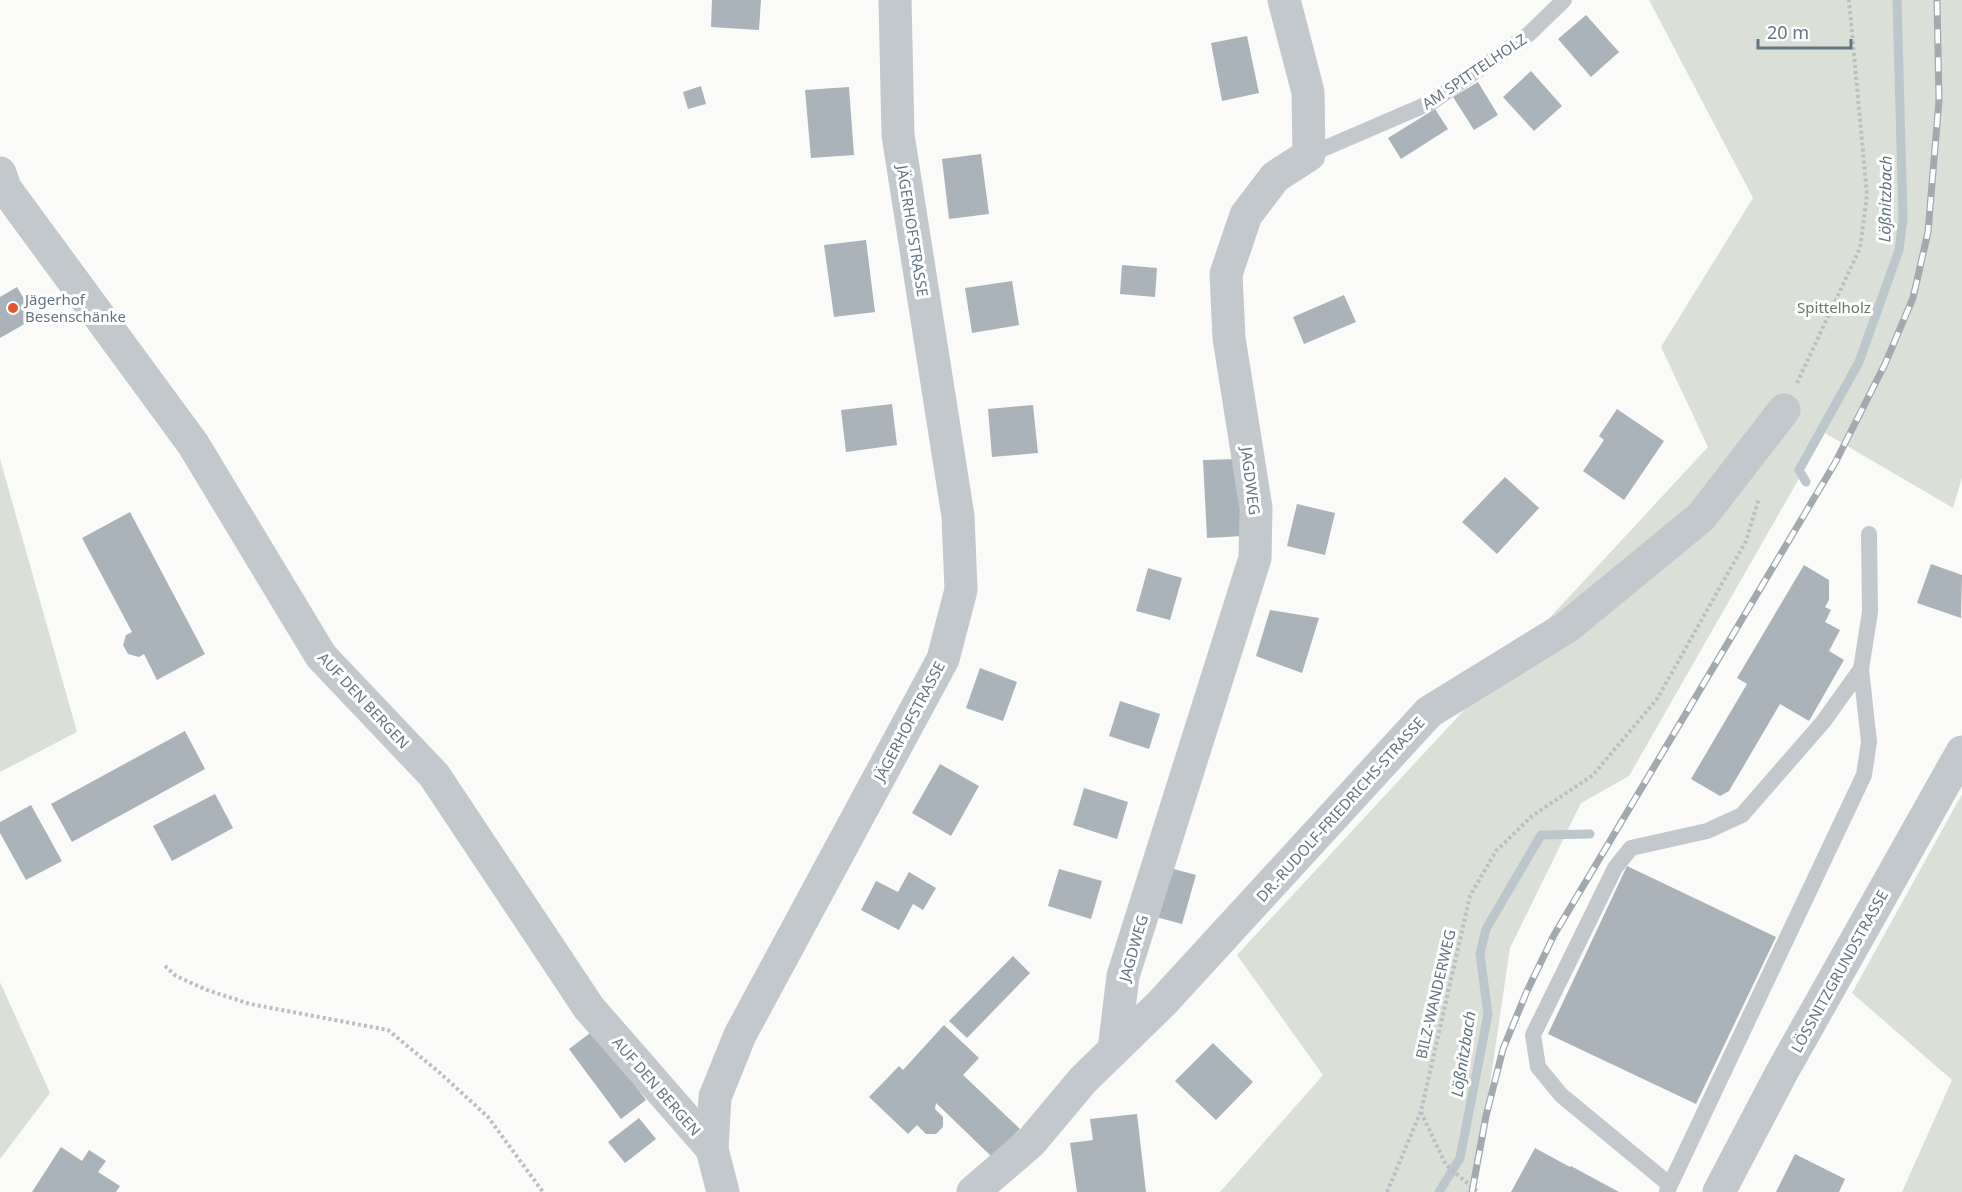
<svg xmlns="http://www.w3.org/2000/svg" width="1962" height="1192" font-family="'Noto Sans',sans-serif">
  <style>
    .green { fill: #dadfd7 }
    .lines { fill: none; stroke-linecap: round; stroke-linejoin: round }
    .stream { stroke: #bbc7cb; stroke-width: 9 }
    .building { fill: #aab3b9 }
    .path { stroke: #bbbfc2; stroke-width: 4; stroke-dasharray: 3 3; stroke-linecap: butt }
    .service { stroke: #c3c8cc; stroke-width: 16 }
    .minor { stroke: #c3c8cc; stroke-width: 33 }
    .tertiary { stroke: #c3c8cc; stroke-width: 33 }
    .rail-casing { stroke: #a2aab0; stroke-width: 7 }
    .rail { stroke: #fff; stroke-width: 4.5; stroke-dasharray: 14; stroke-linecap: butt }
    .poi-dot { fill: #e4572e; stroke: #fff; stroke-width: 2 }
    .labels { text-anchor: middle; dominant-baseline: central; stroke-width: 6; stroke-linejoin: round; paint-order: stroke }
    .street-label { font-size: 15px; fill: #657683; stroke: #fff }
    .poi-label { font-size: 15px; fill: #657683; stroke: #fff; text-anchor: start }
    .park-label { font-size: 15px; fill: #687a64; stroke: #fff }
    .water-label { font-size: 16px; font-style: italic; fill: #60757c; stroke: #fff }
  </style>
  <rect width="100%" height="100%" fill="#fafaf8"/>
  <!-- green -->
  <g class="green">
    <path d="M1649 0H1962V477L1953 508 1825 433 1629 776 1581 803 1510 948 1489 1090 1471 1192H1220L1323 1075 1237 955 1708 447 1661 347 1753 198Z"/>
    <path d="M0 459 77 732 0 772Z"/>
    <path d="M1962 794V1192H1902L1952 1080 1852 993Z"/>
    <path d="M0 982 50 1093 0 1159Z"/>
  </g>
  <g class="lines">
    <!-- stream -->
    <g class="stream">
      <path d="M1806 482 1799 470 1859 362 1899 250 1903 219 1897 0"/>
      <path d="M1439 1192 1460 1158 1488 1014 1480 954 1486 929 1541 835 1590 834"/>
    </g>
  </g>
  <!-- building -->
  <g class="building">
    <path d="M712 0H761L759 30 711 27Z"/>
    <path d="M1586 15 1619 52 1591 77 1558 39Z"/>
    <path d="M1247 36 1259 93 1222 101 1211 43Z"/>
    <path d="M1531 71 1562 106 1534 131 1503 97Z"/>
    <path d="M1478 82 1498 115 1474 130 1453 97Z"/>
    <path d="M701 86 706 104 688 109 683 92Z"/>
    <path d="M849 87 854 155 811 158 805 90Z"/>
    <path d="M1435 109 1448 129 1401 159 1388 138Z"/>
    <path d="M981 154 989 214 949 219 942 159Z"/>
    <path d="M866 240 875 312 834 317 824 245Z"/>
    <path d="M1122 265 1157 268 1155 297 1120 294Z"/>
    <path d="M1012 281 1019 325 972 333 965 288Z"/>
    <path d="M17 287 35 318 0 338V297Z"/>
    <path d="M1344 295 1356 322 1304 344 1293 317Z"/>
    <path d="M892 404 897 445 846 452 841 410Z"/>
    <path d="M1033 405 1038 453 992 457 988 409Z"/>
    <path d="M1617 409 1664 441 1624 500 1583 471 1604 440 1599 436Z"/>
    <path d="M1239 459 1243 536 1207 538 1203 460Z"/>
    <path d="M1505 477 1539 508 1497 554 1462 522Z"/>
    <path d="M1297 504 1335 513 1325 555 1287 546Z"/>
    <path d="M130 512 205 654 157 680 144 654 139 657 128 654 123 645 126 635 132 632 82 538Z"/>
    <path d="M1931 564 1962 575 1961 618 1917 603Z"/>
    <path d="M1804 565 1829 580V600L1825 607 1831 610 1825 622 1840 630 1829 651 1844 660 1809 721 1780 704 1729 791 1720 796 1691 779 1747 684 1737 678Z"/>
    <path d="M1148 568 1182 578 1170 620 1136 611Z"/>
    <path d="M1270 610 1319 618 1302 673 1256 656Z"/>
    <path d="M980 668 1017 682 1003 721 966 708Z"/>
    <path d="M1120 701 1160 714 1149 749 1109 736Z"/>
    <path d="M185 731 205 769 72 842 51 804Z"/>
    <path d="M940 764 979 786 951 836 912 813Z"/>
    <path d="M1084 788 1128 802 1117 839 1073 825Z"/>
    <path d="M215 794 233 828 172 861 153 826Z"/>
    <path d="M31 805 62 861 26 880 0 833V822Z"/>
    <path d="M1627 866 1776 937 1696 1104 1548 1034Z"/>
    <path d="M1170 868 1196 875 1182 924 1156 917Z"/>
    <path d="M1059 869 1102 881 1091 919 1048 906Z"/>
    <path d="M909 872 936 888 923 910 913 904 899 930 861 910 876 881 898 892Z"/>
    <path d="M1013 956 1030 973 967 1038 949 1021Z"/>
    <path d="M944 1025 979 1058 963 1075 1020 1129 992 1157 936 1103 935 1109 943 1117V1127L936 1134H926L917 1125 908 1134 869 1097 899 1066 903 1070Z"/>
    <path d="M594 1030 646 1100 621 1119 569 1049Z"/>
    <path d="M1213 1043 1253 1082 1216 1120 1175 1081Z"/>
    <path d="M1137 1114 1146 1192H1077L1070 1143 1093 1140 1090 1119Z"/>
    <path d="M639 1118 656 1139 625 1163 608 1142Z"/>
    <path d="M61 1147 82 1161 89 1150 106 1161 98 1172 120 1186 116 1192H32Z"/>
    <path d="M1535 1148 1570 1167 1571 1166 1619 1192H1511Z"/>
    <path d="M1795 1154 1845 1179 1839 1192H1776Z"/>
  </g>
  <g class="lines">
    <!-- path -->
    <g class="path">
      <path d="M1797 383 1860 248 1867 195 1849 0"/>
      <path d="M165 966 176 976 207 990 250 1004 388 1030 440 1073 488 1117 543 1192"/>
      <path d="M1421 1112 1446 1165 1478 1192"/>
      <path d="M1387 1192 1421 1111 1470 896 1496 851 1532 816 1593 775 1657 699 1746 541 1759 498"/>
    </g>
    <!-- service -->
    <g class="service">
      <path d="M1309 155 1432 102 1529 34 1564 0"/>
      <path d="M1861 669 1870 612 1869 534"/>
      <path d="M1667 1192 1670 1185 1864 775 1869 742 1861 669 1823 722 1742 815 1707 831 1631 848 1615 868 1533 1035 1538 1067 1561 1095 1670 1185"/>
    </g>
    <!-- minor -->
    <g class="minor">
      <path d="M0 173 5 188 193 444 321 656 434 775 589 1008 712 1149"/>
      <path d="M1114 1050 1123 976 1255 558 1256 508 1229 338 1226 274 1246 215 1275 177 1309 155 1308 92 1284 0"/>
      <path d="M723 1192 712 1149 715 1097 740 1035 943 659 961 590 958 516 898 135 895 0"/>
      <path d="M973 1192 1031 1142 1083 1080 1162 1003 1429 712 1567 627 1701 517 1784 410"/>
    </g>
    <!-- tertiary -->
    <path class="tertiary" d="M1719 1192 1782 1072 1962 752"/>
    <!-- rail casing -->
    <g class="rail-casing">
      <path id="rail" d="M1472 1192 1486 1116 1503 1049 1527 991 1554 935 1835 463 1885 364 1913 298 1928 232 1939 100 1937 0"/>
    </g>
    <!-- rail -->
    <use href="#rail" class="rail"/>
  </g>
  <!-- markers -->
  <circle class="poi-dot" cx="13" cy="308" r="6"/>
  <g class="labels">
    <!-- street labels -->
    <g class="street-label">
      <text transform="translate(1474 71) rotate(-34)">AM SPITTELHOLZ</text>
      <text transform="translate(913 231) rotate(81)">JÄGERHOFSTRASSE</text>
      <text transform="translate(1251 481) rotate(83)">JAGDWEG</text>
      <text transform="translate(364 700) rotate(47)">AUF DEN BERGEN</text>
      <text transform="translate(909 721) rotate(-62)">JÄGERHOFSTRASSE</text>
      <text transform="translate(1340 809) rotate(-48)">DR.-RUDOLF-FRIEDRICHS-STRASSE</text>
      <text transform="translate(1133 948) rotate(-74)">JAGDWEG</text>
      <text transform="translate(1839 971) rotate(-61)">LÖSSNITZGRUNDSTRASSE</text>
      <text transform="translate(1435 994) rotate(-77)">BILZ-WANDERWEG</text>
      <text transform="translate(657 1086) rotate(49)">AUF DEN BERGEN</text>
    </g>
    <!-- poi labels -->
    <g class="poi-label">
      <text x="25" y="299">Jägerhof<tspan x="25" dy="17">Besenschänke</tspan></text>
    </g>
    <!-- park labels -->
    <g class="park-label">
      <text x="1834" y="307">Spittelholz</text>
    </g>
    <!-- water labels -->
    <g class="water-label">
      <text transform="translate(1885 199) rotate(-89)">Lößnitzbach</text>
      <text transform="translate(1463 1054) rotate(-81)">Lößnitzbach</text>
    </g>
  </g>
  <!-- scale -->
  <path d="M1758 39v9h93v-9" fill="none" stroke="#657683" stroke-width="3"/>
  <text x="1767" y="39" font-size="18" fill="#657683" stroke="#ffffff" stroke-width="4.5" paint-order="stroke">20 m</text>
</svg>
